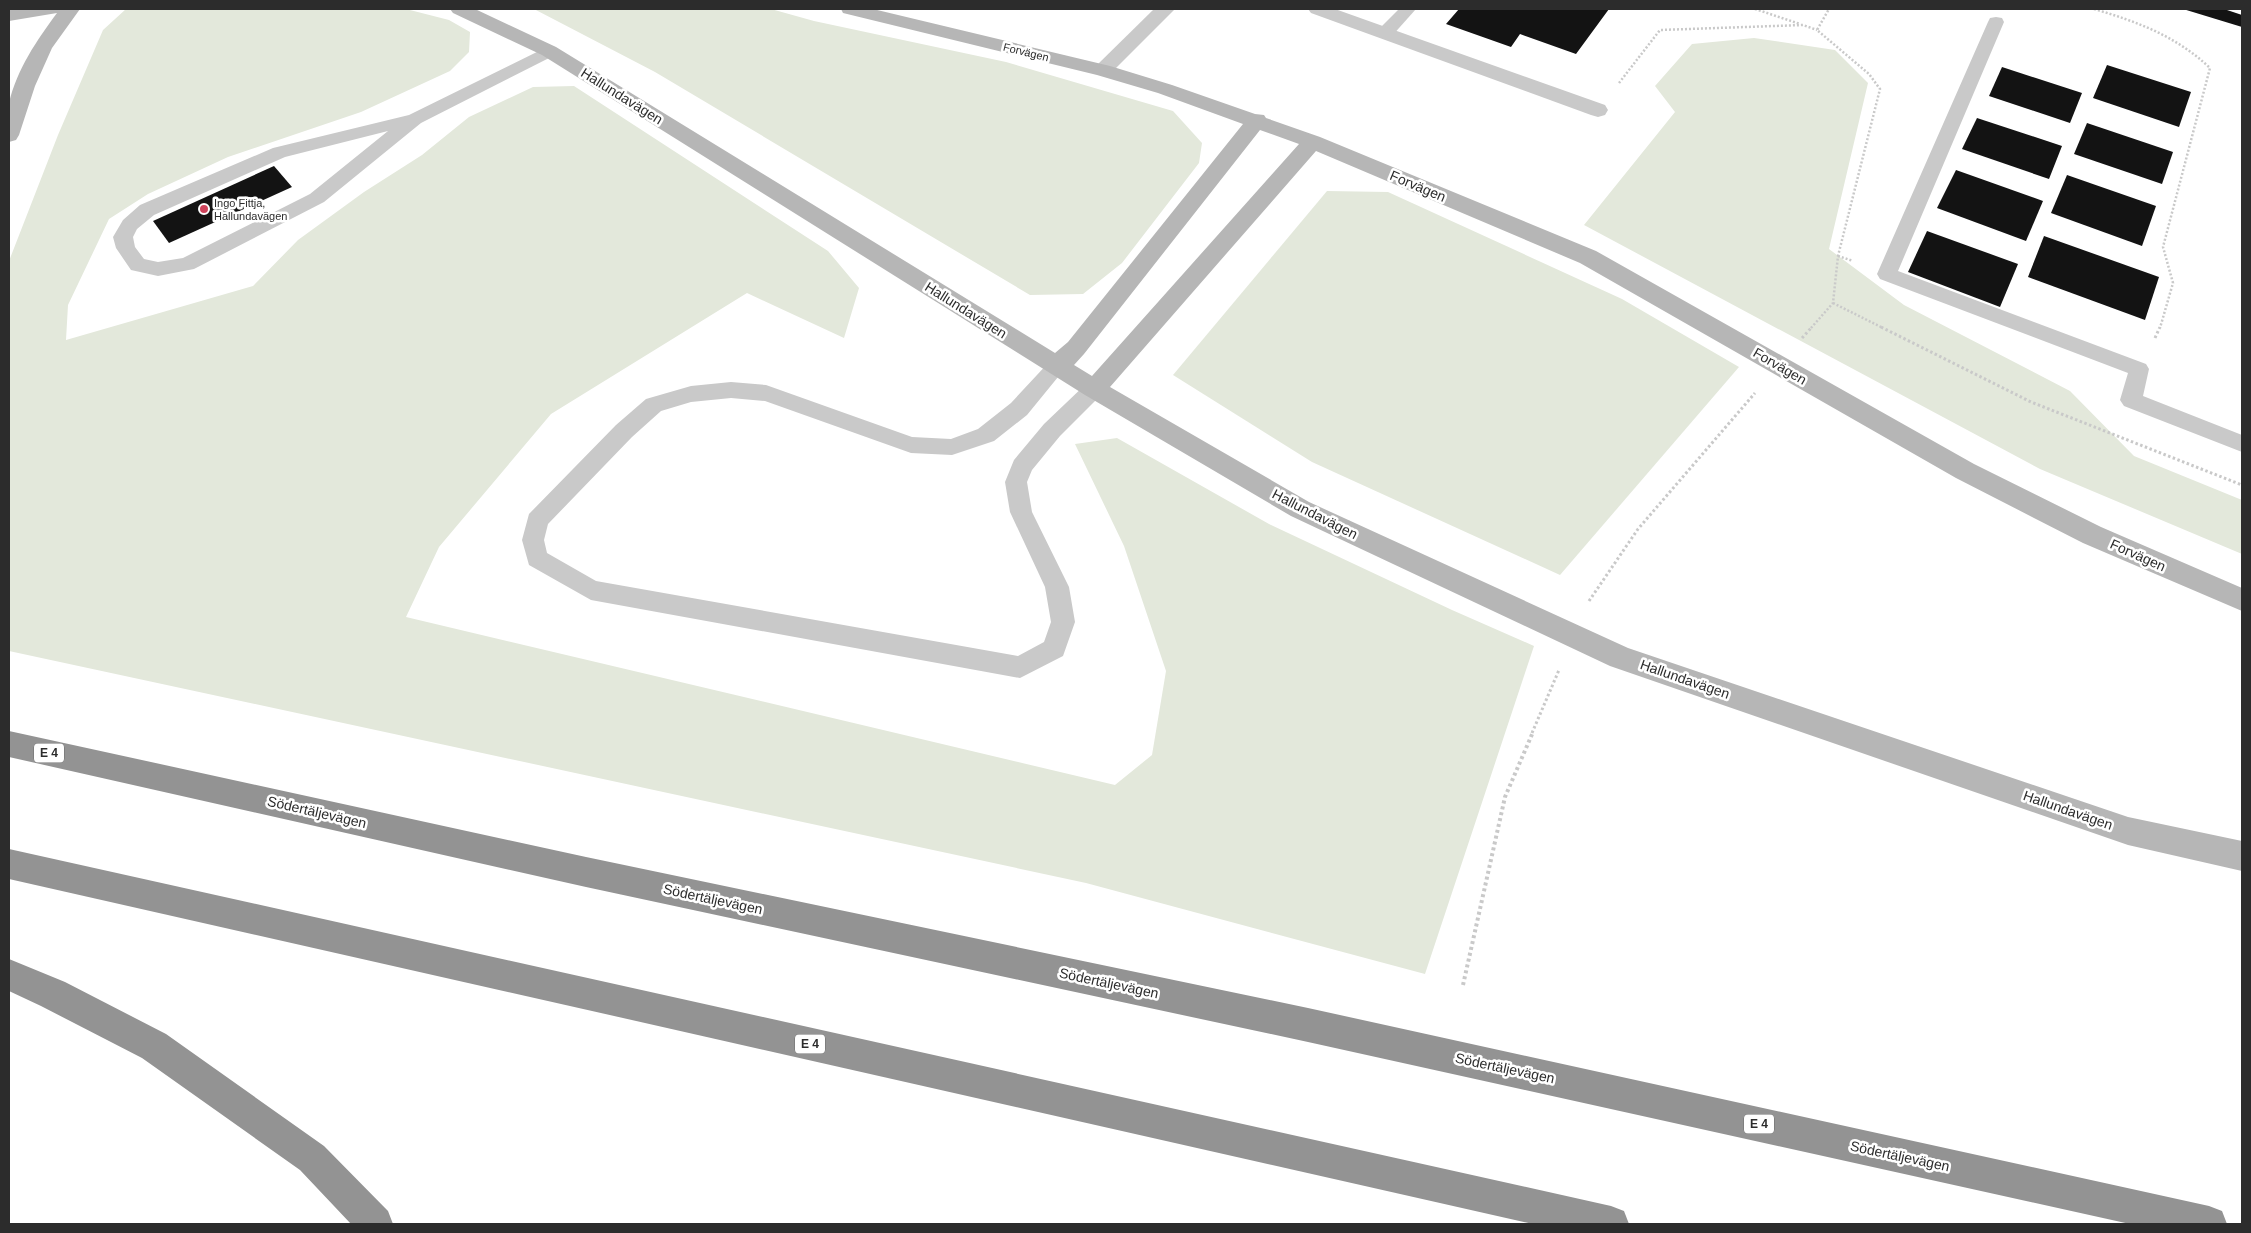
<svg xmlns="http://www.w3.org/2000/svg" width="2251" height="1233" font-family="Arial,sans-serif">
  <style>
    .green { fill: #e3e8db }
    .building { fill: #131313 }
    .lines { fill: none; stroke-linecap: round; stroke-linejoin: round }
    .path-far2 { stroke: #c9c9c9; stroke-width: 2.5; stroke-dasharray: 2 2; stroke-linecap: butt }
    .path-far1 { stroke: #c9c9c9; stroke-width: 3; stroke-dasharray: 2.5 2.5; stroke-linecap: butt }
    .path { stroke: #c9c9c9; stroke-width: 4; stroke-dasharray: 3 3; stroke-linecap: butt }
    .lane { fill: #c9c9c9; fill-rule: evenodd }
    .street { fill: #c9c9c9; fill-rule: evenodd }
    .secondary { fill: #b6b6b6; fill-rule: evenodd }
    .highway { fill: #939393; fill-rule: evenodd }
    .poi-dot { fill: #cf435b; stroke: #fff; stroke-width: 2 }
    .labels { text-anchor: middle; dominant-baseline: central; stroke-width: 5; stroke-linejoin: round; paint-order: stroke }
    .far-street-label { font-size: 11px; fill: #2c2c2c; stroke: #fff }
    .far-poi-label { font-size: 11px; fill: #2c2c2c; stroke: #fff; text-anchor: start }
    .shield { fill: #fff; stroke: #6b6b6b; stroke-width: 1 }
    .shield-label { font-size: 12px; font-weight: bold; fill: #2c2c2c }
    .street-label { font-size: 14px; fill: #2c2c2c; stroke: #fff }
  </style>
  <rect width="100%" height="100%" fill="#fff"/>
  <!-- green -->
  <g class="green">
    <path d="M126 9H406L449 20 470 32 469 52 450 71 361 112 228 157 148 194 109 219 68 305 66 340 253 286 298 240 364 192 422 155 469 117 533 87 574 86 828 251 859 288 844 338 747 293 551 414 439 547 406 617 1115 785 1152 755 1166 671 1124 546 1075 444 1117 438 1269 524 1452 610 1534 646 1425 974 1086 883 9 651V261L58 135 103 30Z"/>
    <path d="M534 9H771L814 21 1006 62 1173 111 1202 143 1199 163 1122 263 1083 294 1030 295 655 72Z"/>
    <path d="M1754 38 1835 50 1868 83 1829 249 1904 305 2070 391 2134 456 2242 500V554L2040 469 1584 225 1675 112 1655 86 1692 44Z"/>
    <path d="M1327 191 1388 192 1622 299 1739 367 1560 575 1312 462 1173 375Z"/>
  </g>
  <!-- building -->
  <g class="building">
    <path d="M1459 9H1609L1576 54 1520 34 1511 47 1446 24Z"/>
    <path d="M2183 9H2224L2242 15V27Z"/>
    <path d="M2107 65 2191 92 2179 127 2093 98Z"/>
    <path d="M2002 67 2082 93 2070 123 1989 96Z"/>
    <path d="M1977 118 2062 146 2049 179 1962 149Z"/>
    <path d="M2087 123 2173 152 2162 184 2074 154Z"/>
    <path d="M274 166 292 187 169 243 153 221Z"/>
    <path d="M1956 170 2043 201 2026 241 1937 208Z"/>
    <path d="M2067 175 2156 206 2142 246 2051 213Z"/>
    <path d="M1927 231 2018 264 2000 307 1908 272Z"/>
    <path d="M2044 236 2159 277 2145 320 2028 277Z"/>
  </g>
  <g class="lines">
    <!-- path-far2 -->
    <g class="path-far2">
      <path d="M1755 9 1800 24"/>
      <path d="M2094 9C2138 22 2176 36 2210 68L2163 247 2173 283 2160 328"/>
      <path d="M1619 83 1660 30 1803 25 1817 30"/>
      <path d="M1838 256 1853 261"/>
      <path d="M1833 303 1883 328"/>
      <path d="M1811 328 1833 303 1838 256 1880 89 1869 74 1817 30 1829 9"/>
    </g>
    <!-- path-far1 -->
    <g class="path-far1">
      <path d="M1881 327 2031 402 2242 485"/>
      <path d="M1802 338 1812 327"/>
      <path d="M2155 338 2160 327"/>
      <path d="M1589 601 1638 529 1755 393"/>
      <path d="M1532 733 1559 670"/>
    </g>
    <!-- path -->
    <path class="path" d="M1463 985 1505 797 1533 732"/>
    <!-- lane -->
    <g class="lane">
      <path d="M1399 9H1416L1391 37H1379L1377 33 1379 29Z"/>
      <path d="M1996 17 2002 18 2004 22 1898 271 2146 364 2149 369 2143 396 2242 435V452L2124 406 2120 400 2128 373 1880 279 1877 274 1988 22 1990 18Z"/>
      <path d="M549 46 555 47 558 51 555 55 421 123 324 202 194 269 158 276 131 270 116 248 113 237 123 220 140 205 273 148 409 115ZM388 131 310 194 183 258 158 262 144 259 135 247 133 237 137 229 154 215 285 157Z"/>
      <path d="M1057 358 1064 361 1067 366 1027 415 994 441 952 455 911 453 765 401 731 398 691 402 661 411 632 437 548 524 544 540 547 553 596 581 1018 656 1044 642 1051 622 1045 587 1010 512 1005 482 1014 460 1044 424 1087 383 1094 381 1101 383 1105 389 1101 395 1060 436 1032 470 1027 482 1032 512 1069 587 1075 622 1063 656 1020 678 591 600 529 565 522 540 529 514 616 425 646 399 691 386 731 382 766 385 912 437 951 439 978 429 1011 403 1050 361Z"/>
    </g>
    <!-- street -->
    <g class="street">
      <path d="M1154 9H1175L1110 74 1103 76 1096 74 1093 70 1096 66Z"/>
      <path d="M1308 9H1335L1605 105 1608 110 1605 115 1598 117 1591 115 1311 13Z"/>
    </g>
    <!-- secondary -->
    <g class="secondary">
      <path d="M9 9H80L52 48 35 86 19 135 16 140 9 142C8 130 7 114 9 103 17 69 37 40 57 13L9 21Z"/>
      <path d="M450 9H475L556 47 1055 353 1068 342 1243 124 1158 93 1097 75 843 13 841 9H873L1110 66 1172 85 1255 114 1264 115 1266 118 1320 137 1596 251 1974 464 2101 527 2242 588V611L2083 543 1956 478 1580 263 1316 151 1110 387 1309 502 1628 648 2128 817 2242 841V871L2128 845 1610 666 1291 516 1085 395 542 55 453 13ZM1260 130 1299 144 1092 376 1074 365 1084 354Z"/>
    </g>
    <!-- highway -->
    <g class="highway">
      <path d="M9 731 586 857 1308 1008 2209 1206 2222 1211 2227 1224H2130L1308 1042 586 887 9 757Z"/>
      <path d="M9 849 1611 1206 1624 1211 1629 1224H1533L9 879Z"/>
      <path d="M9 959 65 982 166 1034 324 1146 388 1211 393 1224H351L300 1170 142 1058 41 1006 9 991Z"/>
    </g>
  </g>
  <!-- markers -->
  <circle class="poi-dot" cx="204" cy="209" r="5"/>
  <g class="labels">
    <!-- far-street labels -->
    <g class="far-street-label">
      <text transform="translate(1026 52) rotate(14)">Forvägen</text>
    </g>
    <!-- far-poi labels -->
    <g class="far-poi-label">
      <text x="214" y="203">Ingo Fittja,<tspan x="214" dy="13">Hallundavägen</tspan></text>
    </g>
    <!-- shield labels -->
    <g class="shield">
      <rect x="34" y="743.5" width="30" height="19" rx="4"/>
      <rect x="795" y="1034.5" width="30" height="19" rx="4"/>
      <rect x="1744" y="1114.5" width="30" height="19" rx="4"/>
    </g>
    <g class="shield-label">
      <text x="49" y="753">E 4</text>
      <text x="810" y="1044">E 4</text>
      <text x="1759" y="1124">E 4</text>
    </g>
    <!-- street labels -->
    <g class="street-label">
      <text transform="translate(622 96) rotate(32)">Hallundavägen</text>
      <text transform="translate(1418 186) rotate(23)">Forvägen</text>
      <text transform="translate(966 310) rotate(32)">Hallundavägen</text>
      <text transform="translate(1780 366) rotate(30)">Forvägen</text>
      <text transform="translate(1315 514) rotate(27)">Hallundavägen</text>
      <text transform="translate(2138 555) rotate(24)">Forvägen</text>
      <text transform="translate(1685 679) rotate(19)">Hallundavägen</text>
      <text transform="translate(2068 810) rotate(19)">Hallundavägen</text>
      <text transform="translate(317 812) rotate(13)">Södertäljevägen</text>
      <text transform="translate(713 899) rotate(12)">Södertäljevägen</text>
      <text transform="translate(1109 983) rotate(12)">Södertäljevägen</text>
      <text transform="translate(1505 1068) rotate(12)">Södertäljevägen</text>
      <text transform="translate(1900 1156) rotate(12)">Södertäljevägen</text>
    </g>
  </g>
  <!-- border -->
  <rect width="2251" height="1233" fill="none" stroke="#2c2c2c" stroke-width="20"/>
</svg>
